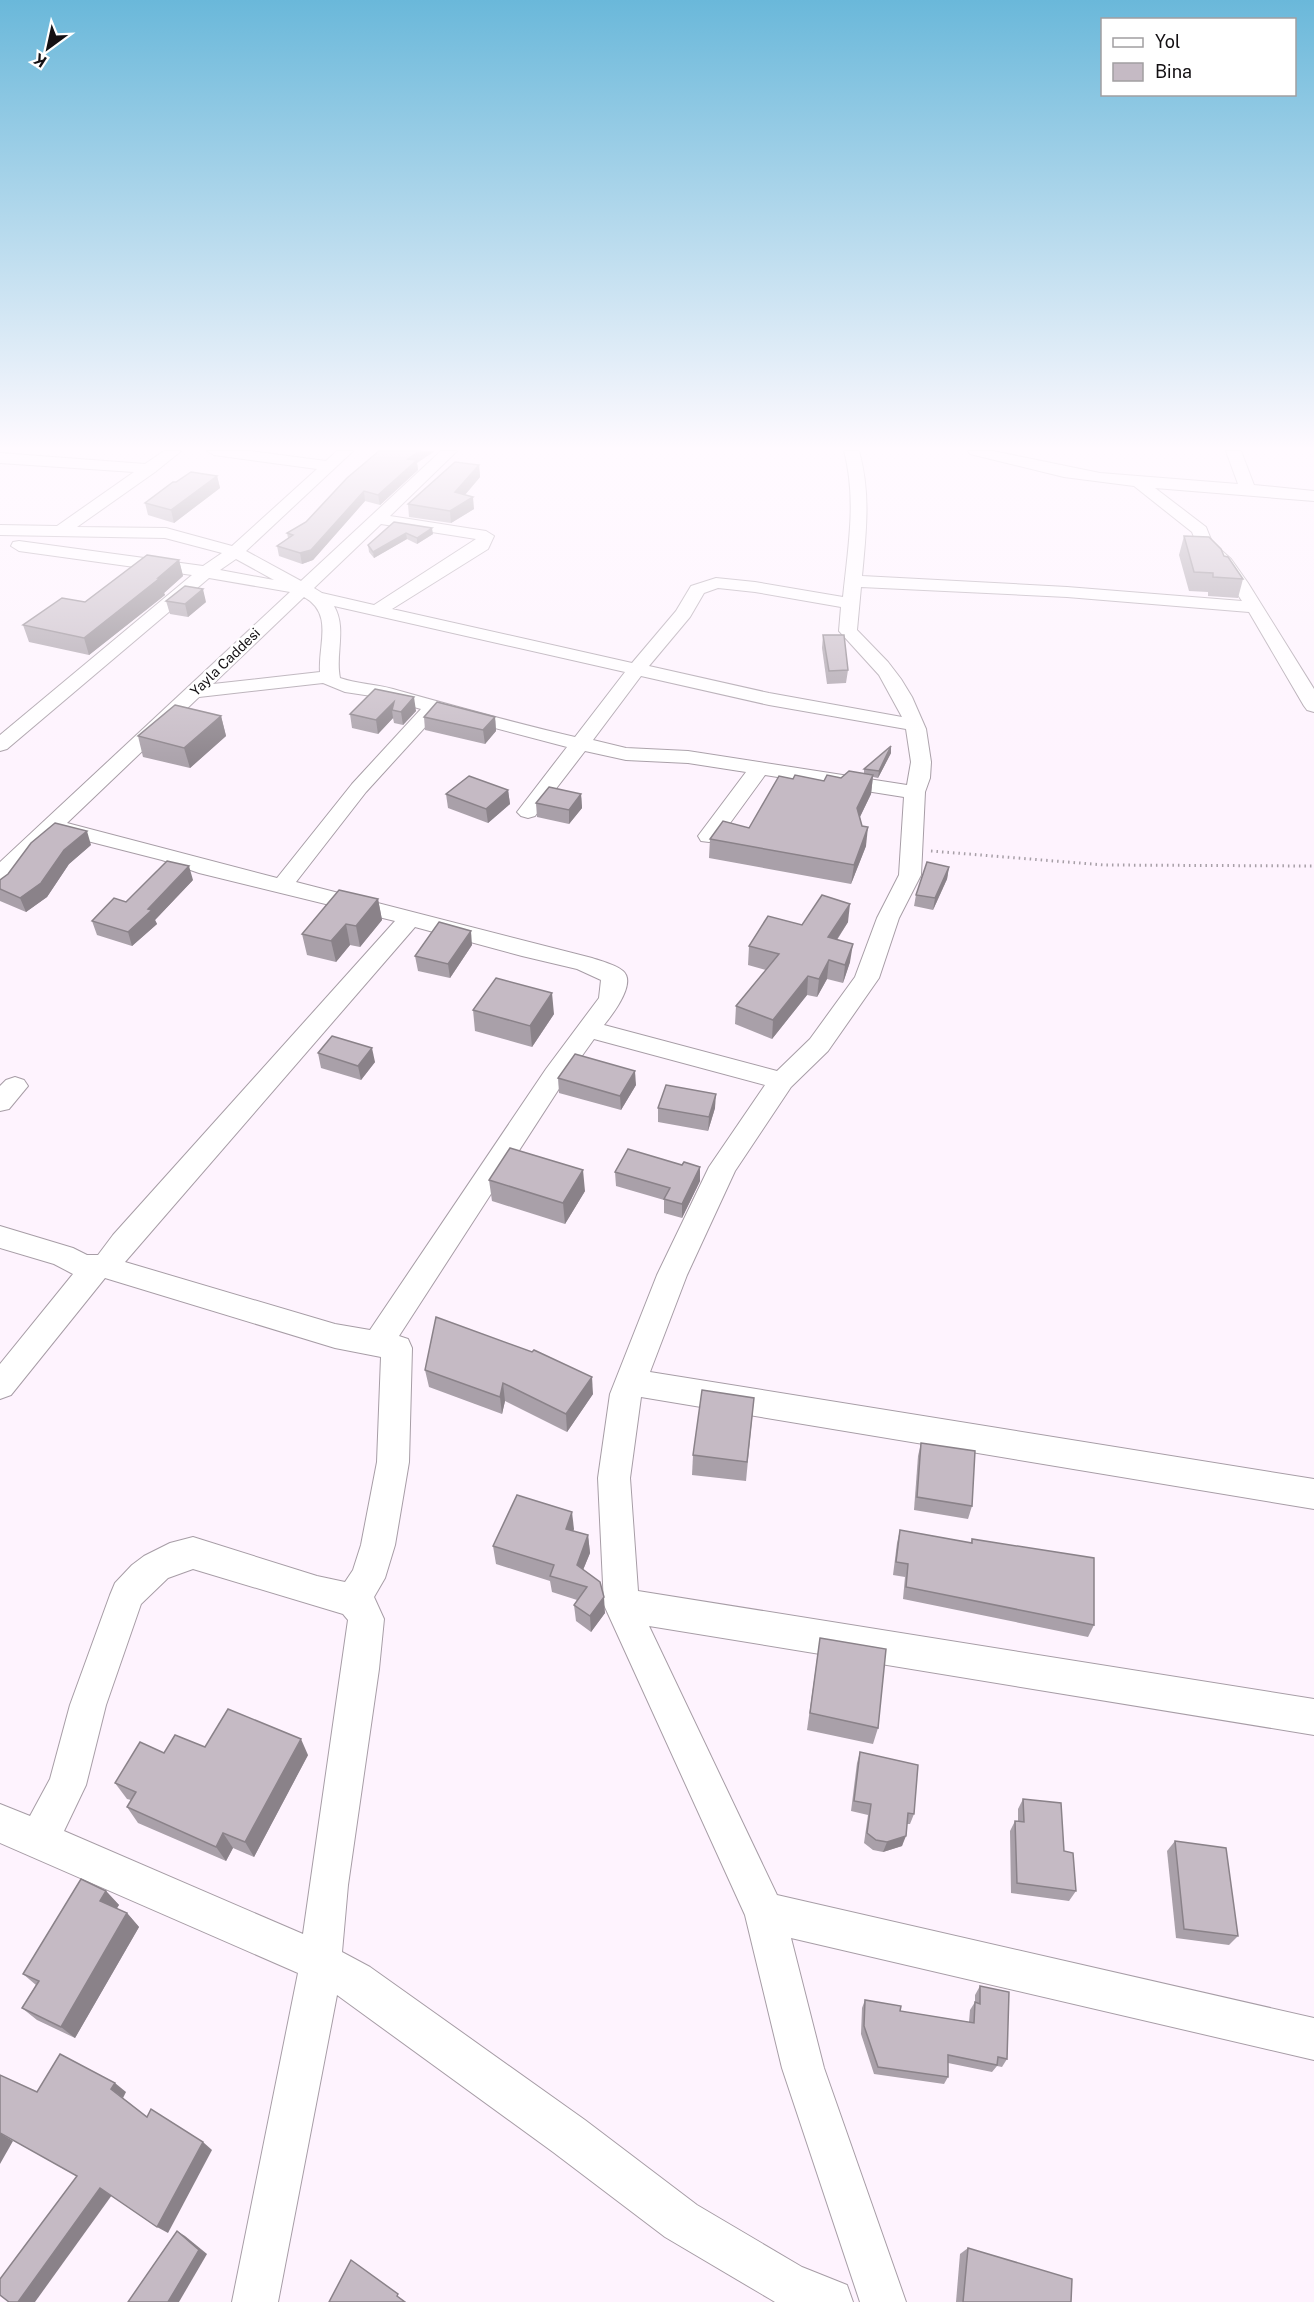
<svg xmlns="http://www.w3.org/2000/svg" width="1314" height="2302" font-family="'Public Sans',sans-serif">
  <style>
    .lines { fill: none; stroke-linecap: round; stroke-linejoin: round }
    .minor-casing { stroke: #a79da6; stroke-width: 2 }
    .path { stroke: #a79fa7; stroke-width: 3; stroke-dasharray: 1.5 4; stroke-linecap: butt }
    .minor { fill: #fff; fill-rule: evenodd }
    .wall { fill: #a9a0a9 }
    .shaded-wall { fill: #8a8289 }
    .building { fill: #c5bac4; stroke: #8a8289; stroke-width: 1.5 }
    .labels { text-anchor: middle; dominant-baseline: central; stroke-width: 5; stroke-linejoin: round; paint-order: stroke }
    .far-street-label { font-size: 14px; fill: #131013; stroke: #fff }
  </style>
  <rect width="100%" height="100%" fill="#fef3fe"/>
  <g class="lines">
    <!-- minor casing -->
    <g class="minor-casing">
      <g id="minor">
        <path d="M164 451H181L155 472 77 527 166 528 232 546 317 469 214 455 207 451H250L326 461 337 451H353L246 551 301 581 441 451H457L390 516 486 531 494 536 488 549 392 609 632 663 676 611 691 586 716 578 755 582 843 597C848 548 857 499 844 451H859C871 494 866 533 862 576L1067 587 1242 601 1219 567 1198 548 1192 532 1134 486 1064 477 970 454 968 451H993L1100 473 1238 484 1226 451H1241L1254 485 1314 491V501L1155 488 1206 527 1212 542 1231 559 1248 583 1314 689V712L1307 710 1304 706 1249 612 1067 597 861 587 857 630 888 662 901 679 912 697 926 729 931 762 930 778 925 792 921 875 899 918 879 978 828 1051 791 1087 735 1171 687 1275 650 1372 1314 1479V1509L641 1397 630 1478 638 1591 1314 1699V1735L649 1626 777 1895 1314 2018V2060L791 1938 824 2068 906 2302H860L782 2068 745 1915 604 1605 598 1478 610 1394 657 1275 709 1167 765 1085 594 1039 564 1081 399 1336 408 1339 412 1348 409 1462 395 1545 385 1578 374 1597 384 1619 379 1669 348 1885 342 1952 370 1967 585 2120 697 2205 802 2267 847 2285 853 2302H775L770 2299 665 2237 553 2152 337 1995 278 2302H232L298 1973 0 1843V1804L30 1816 50 1779 70 1705 110 1595 115 1583 132 1565 144 1556 170 1543 193 1537 317 1576 345 1582 353 1570 361 1545 377 1462 381 1357 335 1348 105 1278 11 1395 0 1399V1364L73 1274 54 1264 0 1248V1226L73 1248 87 1255H98L113 1235 395 921 199 873 162 860 56 833 8 879 0 881V862L290 592 209 578 7 749 0 751V735L192 575 19 551 11 546 13 542 19 541 203 566 222 553 165 538 0 535V525L57 526 134 472 0 463V453L145 464ZM381 524 476 539 374 605 322 593 314 588ZM236 559 274 580 220 570ZM718 588 755 592 841 607 839 631 879 675 902 717 769 693 649 666 690 617 704 593ZM304 597C334 614 318 644 320 672L213 684ZM334 606 625 672 575 737C514 723 454 706 393 689 376 684 357 684 340 678 335 654 347 628 334 606ZM641 676 769 705 906 729 911 762 907 785 688 751 626 748 593 740ZM323 683 345 692 378 697 421 709 352 784 277 878 67 823 199 697ZM438 713 567 747 517 812 521 816 528 818 535 816 585 751 626 760 688 763 746 772 698 836 701 841 709 842 717 841 765 775 904 797 899 875 877 918 855 977 810 1039 777 1071 604 1025C612 1015 637 983 623 971 616 965 601 961 592 958L296 882 366 792ZM415 927 522 956 577 969 601 980 599 998 546 1069 370 1330 335 1324 125 1262ZM193 1569 343 1614 348 1620 303 1934 64 1831 86 1785 106 1705 141 1604 168 1578Z"/>
        <path d="M15 1077 24 1080 28 1086 9 1109 0 1111V1086L6 1080Z"/>
      </g>
    </g>
    <!-- path -->
    <path class="path" d="M931 851 1104 865 1314 866"/>
    <!-- minor -->
    <use href="#minor" class="minor"/>
  </g>
  <!-- wall -->
  <g class="wall">
    <path d="M417 463 418 470 380 505 365 501 313 560 302 564 279 556 277 546 288 538 287 533Z"/>
    <path d="M479 465 480 477 465 495 474 509 451 523 409 517 408 504Z"/>
    <path d="M217 476 220 488 174 523 148 515 145 503 176 482Z"/>
    <path d="M394 522 433 534 417 544 407 539 374 558 369 552 368 545Z"/>
    <path d="M1184 536 1224 556 1243 579 1238 598 1208 596V592L1189 591 1179 555Z"/>
    <path d="M179 560 183 576 164 593 165 595 89 655 29 642 23 625 85 602Z"/>
    <path d="M166 601 206 602 188 617 170 614Z"/>
    <path d="M823 635 848 670 846 683 827 684 822 648Z"/>
    <path d="M375 689 416 711 403 725 394 723 393 718 378 734 352 728 350 714Z"/>
    <path d="M221 716 226 736 190 768 143 757 138 736Z"/>
    <path d="M424 717H495L496 731 485 744 425 730Z"/>
    <path d="M891 746V753L878 778 873 777 871 794 860 817 866 846 851 884 709 858 710 839 749 828 793 779 824 781 864 774V769Z"/>
    <path d="M508 790 510 804 488 823 448 808 446 794Z"/>
    <path d="M581 794 582 808 569 824 537 817 536 803Z"/>
    <path d="M91 845 69 864 47 897 26 912 0 901V880Z"/>
    <path d="M949 867 947 879 933 910 914 906 916 895Z"/>
    <path d="M193 880 155 920 157 924 132 946 97 935 92 921 126 902Z"/>
    <path d="M378 899 382 920 360 947 350 945 336 962 307 955 302 934Z"/>
    <path d="M848 922 837 940 850 962 843 983 827 979 817 997 807 995 772 1039 735 1024 736 1006 766 970 748 965 749 946 802 925Z"/>
    <path d="M472 945 450 978 418 971 415 956Z"/>
    <path d="M473 1010 554 1014 532 1047 475 1031Z"/>
    <path d="M318 1053 375 1062 361 1080 321 1068Z"/>
    <path d="M558 1078 636 1085 621 1110 559 1093Z"/>
    <path d="M658 1108H715L708 1131 658 1122Z"/>
    <path d="M682 1165 700 1167V1181L682 1218 664 1213V1200L616 1186 615 1172Z"/>
    <path d="M489 1180 585 1191 565 1224 492 1201Z"/>
    <path d="M425 1370 593 1394 567 1432 505 1401 502 1414 429 1387Z"/>
    <path d="M754 1398 746 1481 692 1475 693 1455Z"/>
    <path d="M921 1443 972 1506 968 1519 914 1510 918 1456Z"/>
    <path d="M574 1529 573 1531 588 1535 590 1553 583 1570 605 1613 591 1632 576 1621 574 1605 577 1600 552 1592 550 1581 496 1564 493 1546Z"/>
    <path d="M900 1530 971 1543 972 1539 1094 1625 1088 1637 903 1599 905 1577 893 1575 897 1543Z"/>
    <path d="M820 1638 878 1728 873 1744 807 1730Z"/>
    <path d="M205 1747 308 1755 254 1857 233 1848 226 1861 138 1823 127 1807 131 1800 127 1799 115 1783 164 1753Z"/>
    <path d="M860 1752 914 1814 910 1824H907L902 1846 883 1852 873 1850 864 1843 868 1815 851 1811 857 1763Z"/>
    <path d="M1023 1799 1064 1851 1076 1891 1069 1901 1011 1893 1010 1831 1015 1821H1018V1809Z"/>
    <path d="M1175 1841 1238 1936 1229 1945 1176 1938 1167 1851Z"/>
    <path d="M106 1891 119 1905 116 1908 127 1913 139 1927 75 2038 37 2020 22 2008 36 1985 23 1974Z"/>
    <path d="M980 1986 1007 2059 1002 2067 997 2066 992 2072 948 2063V2077L944 2084 874 2074 861 2034 862 2008 865 2000 900 2011 969 2022 970 2010 975 2002V1995Z"/>
    <path d="M968 2248 1071 2302H956L960 2254Z"/>
  </g>
  <!-- shaded-wall -->
  <g class="shaded-wall">
    <path d="M419 451H435L417 463 418 470 380 505 378 495 408 459Z"/>
    <path d="M479 465 480 477 457 504 455 492Z"/>
    <path d="M217 476 220 488 174 523 171 510Z"/>
    <path d="M364 491 365 501 313 560 302 564 300 553Z"/>
    <path d="M473 497 474 509 451 523 450 511Z"/>
    <path d="M432 528 433 534 417 544V538Z"/>
    <path d="M406 533 407 539 374 558 373 552Z"/>
    <path d="M179 560 183 576 164 593 165 595 89 655 84 638Z"/>
    <path d="M203 589 206 602 188 617 185 604Z"/>
    <path d="M414 697 416 711 403 725 401 712Z"/>
    <path d="M394 702 392 710 393 718 378 734 376 720Z"/>
    <path d="M221 716 226 736 190 768 184 748Z"/>
    <path d="M495 717 496 731 485 744 483 730Z"/>
    <path d="M891 746V753L878 778 879 771Z"/>
    <path d="M873 775 871 794 855 827 857 808Z"/>
    <path d="M508 790 510 804 488 823 486 809Z"/>
    <path d="M581 794 582 808 569 824V810Z"/>
    <path d="M868 827 866 846 851 884 854 865Z"/>
    <path d="M87 831 91 845 69 864 47 897 26 912 20 898 64 850Z"/>
    <path d="M189 866 193 880 155 920 157 924 132 946 128 932 148 909Z"/>
    <path d="M949 867 947 879 933 910 935 898Z"/>
    <path d="M378 899 382 920 360 947 356 926Z"/>
    <path d="M850 904 848 922 826 956 828 937Z"/>
    <path d="M346 924 350 945 336 962 331 941Z"/>
    <path d="M471 931 472 945 450 978 448 964Z"/>
    <path d="M853 944 850 962 843 983 845 965Z"/>
    <path d="M829 960 827 979 817 997 819 979Z"/>
    <path d="M808 976 807 995 772 1039 773 1020Z"/>
    <path d="M552 993 554 1014 532 1047 530 1026Z"/>
    <path d="M372 1048 375 1062 361 1080 358 1066Z"/>
    <path d="M635 1071 636 1085 621 1110 620 1096Z"/>
    <path d="M716 1094 715 1108 708 1131 709 1117Z"/>
    <path d="M700 1167V1181L682 1218V1204Z"/>
    <path d="M583 1170 585 1191 565 1224 563 1203Z"/>
    <path d="M592 1377 593 1394 567 1432 566 1414Z"/>
    <path d="M503 1383 505 1401 502 1414 500 1397Z"/>
    <path d="M572 1512 574 1529 567 1546 566 1529Z"/>
    <path d="M588 1535 590 1553 578 1582 577 1565Z"/>
    <path d="M604 1597 605 1613 591 1632 590 1616Z"/>
    <path d="M301 1739 308 1755 254 1857 245 1842Z"/>
    <path d="M223 1833 233 1848 226 1861 216 1847Z"/>
    <path d="M906 1836 902 1846 883 1852 887 1842Z"/>
    <path d="M106 1891 119 1905 113 1915 100 1901Z"/>
    <path d="M127 1913 139 1927 75 2038 61 2027Z"/>
    <path d="M115 2083 126 2092 123 2098 111 2089Z"/>
    <path d="M0 2133 13 2141 0 2164Z"/>
    <path d="M203 2142 212 2150 168 2233 157 2227Z"/>
    <path d="M100 2188 112 2195 35 2302H18Z"/>
    <path d="M177 2231 185 2236 207 2254 179 2302H168Z"/>
  </g>
  <!-- building -->
  <g class="building">
    <path d="M379 451H419L408 459 417 460 378 495 364 491 311 550 300 553 277 546 293 535 287 533 306 522 347 478Z"/>
    <path d="M455 462 479 465 455 492 473 497 450 511 408 504Z"/>
    <path d="M191 472 217 476 171 510 145 503 173 482H176Z"/>
    <path d="M394 522 432 528 417 538 406 533 373 552 368 545Z"/>
    <path d="M1184 536 1209 537 1221 549 1224 556 1228 557 1243 579 1213 577V573L1194 572Z"/>
    <path d="M147 555 179 560 158 578H160L84 638 23 625 62 598 85 602Z"/>
    <path d="M185 586 203 589 185 604 166 601Z"/>
    <path d="M823 635H844L848 670 829 671Z"/>
    <path d="M375 689 414 697 401 712 392 710 394 702 376 720 350 714Z"/>
    <path d="M437 702 495 717 483 730 424 717Z"/>
    <path d="M175 705 221 716 184 748 138 736Z"/>
    <path d="M891 746 879 771 864 769Z"/>
    <path d="M849 771 873 775 857 808 862 826 868 827 854 865 710 839 723 821 749 828 779 776 793 779 795 775 824 781 827 775 841 778Z"/>
    <path d="M469 776 508 790 486 809 446 794Z"/>
    <path d="M549 787 581 794 569 810 536 803Z"/>
    <path d="M55 823 87 831 64 850 41 883 20 898 0 889V880L8 874 31 843Z"/>
    <path d="M167 861 189 866 148 909 152 910 128 932 92 921 114 898 126 902Z"/>
    <path d="M927 862 949 867 935 898 916 895Z"/>
    <path d="M339 890 378 899 356 926 346 924 331 941 302 934Z"/>
    <path d="M822 895 850 904 828 937 853 944 845 965 829 960 819 979 808 976 773 1020 736 1006 779 954 749 946 768 916 802 925Z"/>
    <path d="M439 922 471 931 448 964 415 956Z"/>
    <path d="M496 978 552 993 530 1026 473 1010Z"/>
    <path d="M332 1036 372 1048 358 1066 318 1053Z"/>
    <path d="M575 1054 635 1071 620 1096 558 1078Z"/>
    <path d="M666 1085 716 1094 709 1117 658 1108Z"/>
    <path d="M510 1148 583 1170 563 1203 489 1180Z"/>
    <path d="M628 1149 682 1165 684 1162 700 1167 682 1204 664 1199 670 1188 615 1172Z"/>
    <path d="M436 1317 532 1352 534 1350 592 1377 566 1414 503 1383 500 1397 425 1370Z"/>
    <path d="M702 1390 754 1398 747 1462 693 1455Z"/>
    <path d="M921 1443 975 1451 972 1506 917 1497Z"/>
    <path d="M517 1495 572 1512 566 1529 588 1535 577 1565 600 1582 604 1597 590 1616 574 1605 587 1587 550 1576 554 1565 493 1546Z"/>
    <path d="M900 1530 972 1543V1539L1094 1558V1625L906 1587 908 1564 896 1562Z"/>
    <path d="M820 1638 886 1649 878 1728 810 1713Z"/>
    <path d="M228 1709 301 1739 245 1842 223 1833 216 1847 127 1807 136 1792 115 1783 140 1742 164 1753 175 1735 205 1747Z"/>
    <path d="M860 1752 918 1765 914 1814 908 1813 906 1836 887 1842 876 1840 867 1833 871 1804 854 1801Z"/>
    <path d="M1023 1799 1061 1803 1064 1851 1073 1853 1076 1891 1017 1883 1015 1821 1024 1822Z"/>
    <path d="M1175 1841 1226 1848 1238 1936 1184 1929Z"/>
    <path d="M81 1879 106 1891 100 1901 127 1913 61 2027 22 2008 39 1981 23 1974Z"/>
    <path d="M980 1986 1009 1992 1007 2059 998 2057 997 2065 948 2055V2077L878 2067 864 2026 865 2000 901 2006 900 2011 974 2023 975 2002 980 2004Z"/>
    <path d="M60 2054 115 2083 111 2089 147 2117 151 2109 203 2142 157 2227 100 2188 18 2302H9L0 2295V2279L77 2176 0 2133V2075L37 2092Z"/>
    <path d="M177 2231 199 2250 168 2302H128Z"/>
    <path d="M968 2248 1072 2279 1071 2302H963Z"/>
    <path d="M351 2260 398 2294 397 2296 405 2302H329Z"/>
  </g>
  <!-- sky -->
  <linearGradient id="sky" x2="0" y2="1"><stop stop-color="#6ab8da"/><stop offset="0.58" stop-color="#fffaff"/><stop offset="1" stop-color="#fffaff" stop-opacity="0"/></linearGradient>
  <rect width="1314" height="773" fill="url(#sky)"/>
  <g class="labels">
    <!-- far-street labels -->
    <g class="far-street-label">
      <text transform="translate(225 662) rotate(-44)">Yayla Caddesi</text>
    </g>
  </g>
  <!-- legend -->
  <rect x="1101" y="18" width="195" height="78" fill="#ffffff" stroke="#a19fa1" stroke-width="1.5"/>
  <rect x="1113" y="38" width="30" height="9" fill="#ffffff" stroke="#a19fa1" stroke-width="1.5"/>
  <text x="1155" y="48" font-size="18" fill="#131013">Yol</text>
  <rect x="1113" y="63" width="30" height="18" fill="#c5bac4" stroke="#a19fa1" stroke-width="1.5"/>
  <text x="1155" y="78" font-size="18" fill="#131013">Bina</text>
  <!-- north arrow -->
  <g transform="translate(48 48) rotate(213)" stroke="#ffffff" stroke-width="4.5" paint-order="stroke">
  <path d="M0-4.5L10 22L0 15L-10 22Z" fill="#131013"/>
  <text y="-9" font-size="16" font-weight="bold" text-anchor="middle" fill="#131013">K</text>
  </g>
</svg>
